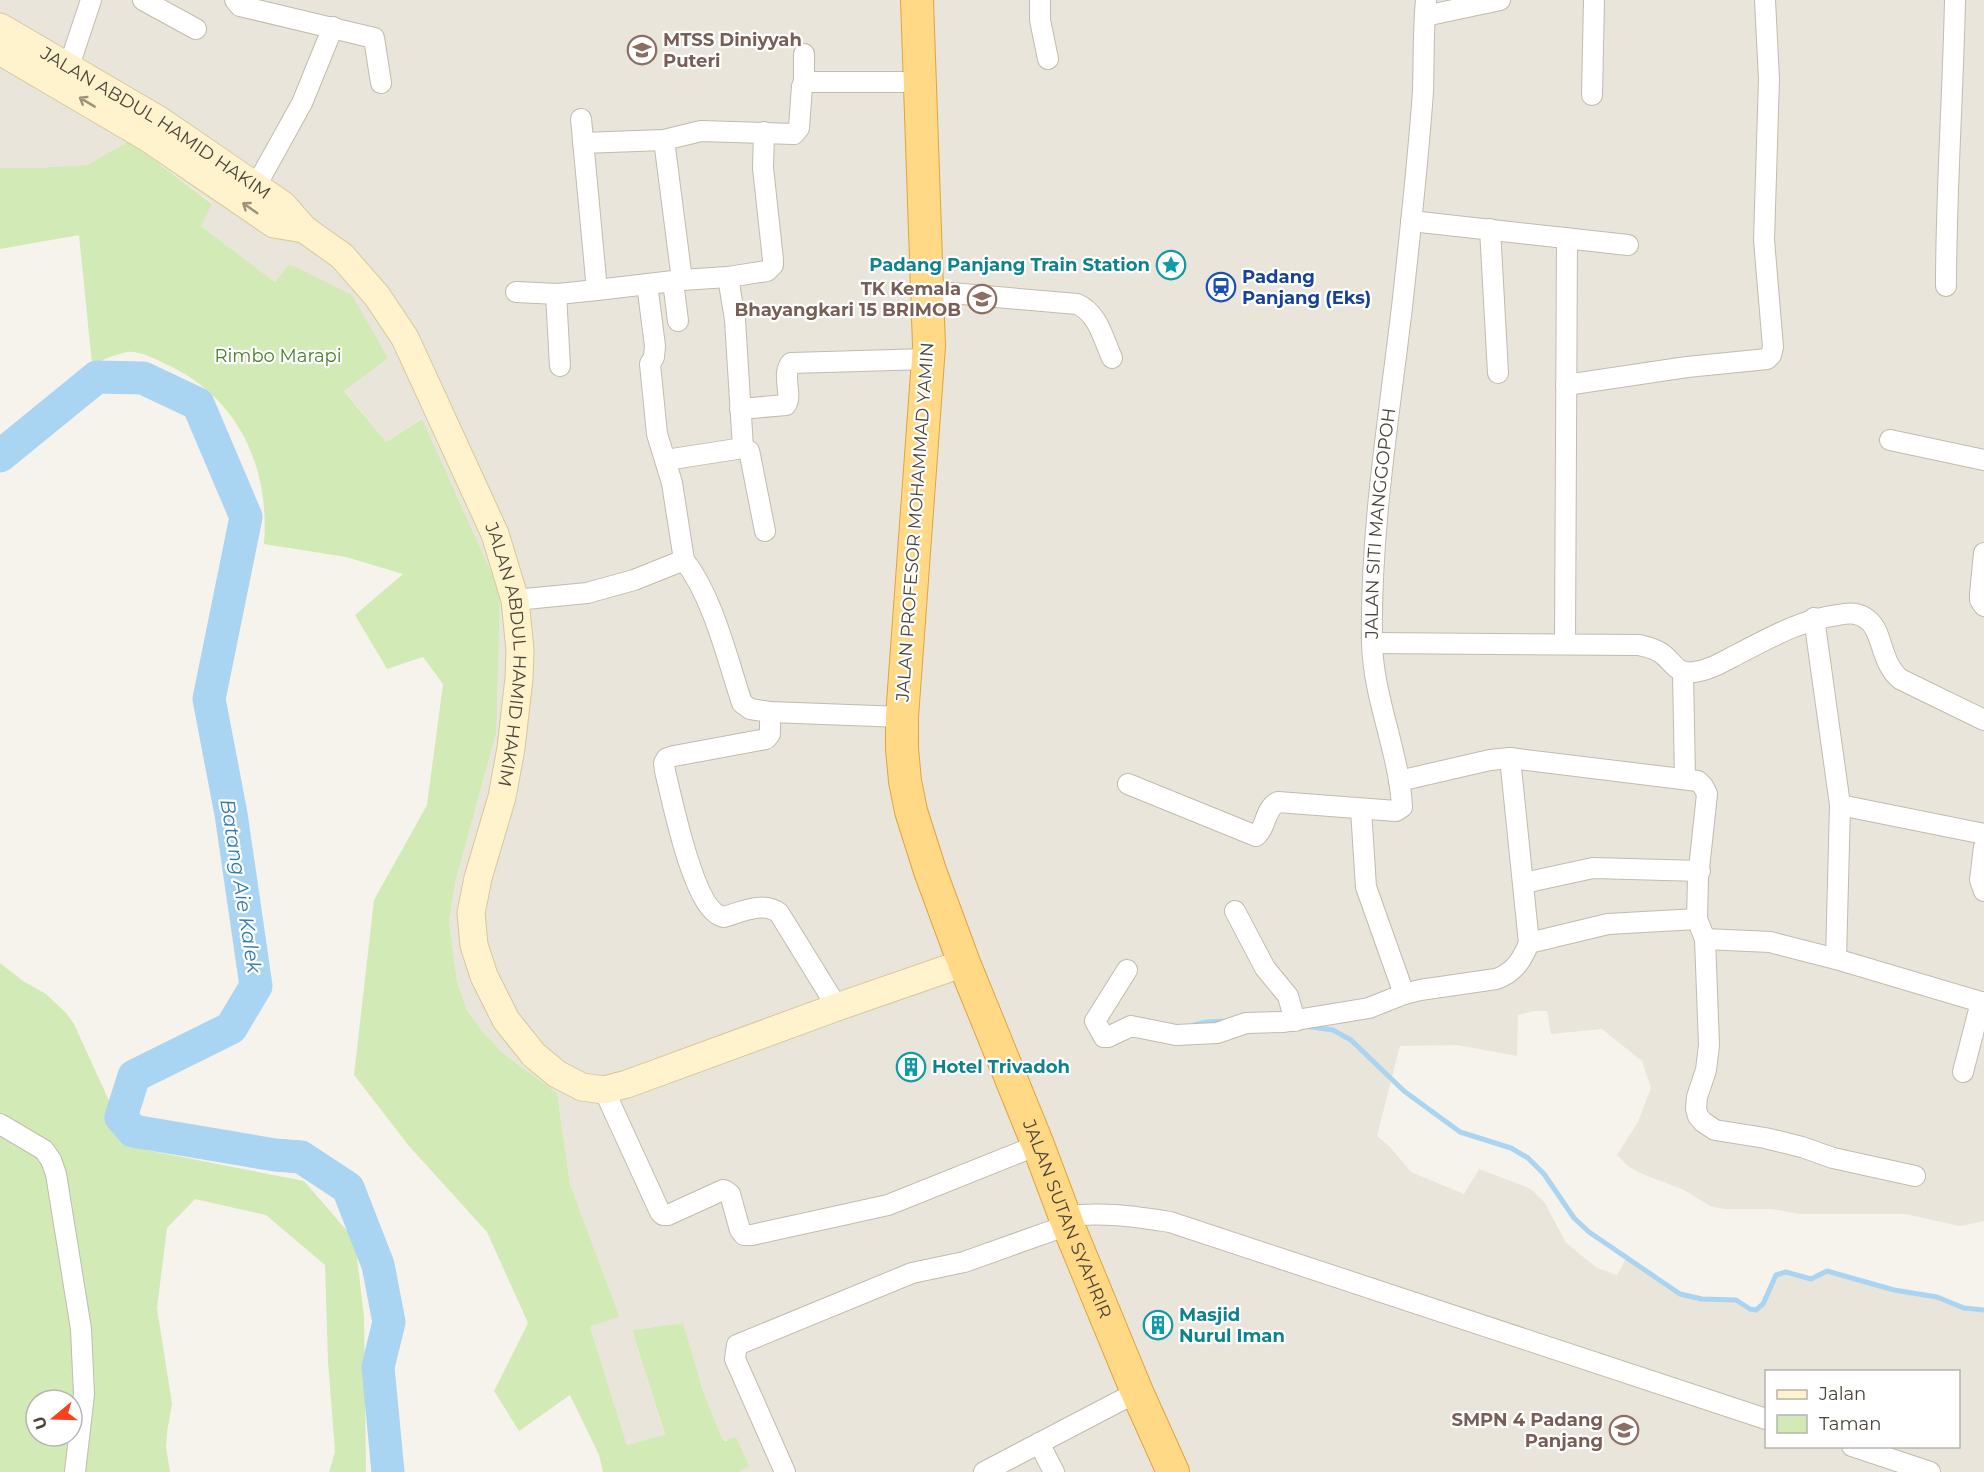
<svg xmlns="http://www.w3.org/2000/svg" width="1984" height="1472" font-family="Montserrat,sans-serif">
  <style>
    .residential { fill: #eae5da; fill-rule: evenodd }
    .green { fill: #d2eab5; fill-rule: evenodd }
    .lines { fill: none; stroke-linecap: round; stroke-linejoin: round }
    .stream { stroke: #a9d4f2; stroke-width: 5 }
    .river { stroke: #a9d4f2; stroke-width: 33 }
    .minor-casing { stroke: #c2bbae; stroke-width: 22 }
    .secondary-casing { stroke: #d6c79b; stroke-width: 29 }
    .trunk-casing { stroke: #e0a43c; stroke-width: 34 }
    .minor { stroke: #fff; stroke-width: 20 }
    .secondary { stroke: #fff3cd; stroke-width: 27 }
    .trunk { stroke: #ffd985; stroke-width: 32 }
    .oneway { stroke: #9c937c }
    .labels { text-anchor: middle; dominant-baseline: central; stroke-width: 4.5; stroke-linejoin: round; paint-order: stroke }
    .education-label { font-size: 18px; font-weight: bold; fill: #785e54; stroke: #fff; text-anchor: end }
    .street-label { font-size: 18px; fill: #4b4439; stroke: #fff }
    .culture-label { font-size: 18px; font-weight: bold; fill: #0d838f; stroke: #fff; text-anchor: start }
    .transit-label { font-size: 18px; font-weight: bold; fill: #164399; stroke: #fff; text-anchor: start }
    .park-label { font-size: 18px; fill: #4a7f2a; stroke: #fff }
    .water-label { font-size: 20px; font-style: italic; fill: #2e7ab2; stroke: #fff }
  </style>
  <rect width="100%" height="100%" fill="#f6f3ec"/>
  <!-- residential -->
  <path class="residential" d="M0 0H1984V1221L1960 1226 1905 1214H1800L1772 1209H1724L1710 1206 1684 1190 1640 1173 1628 1166 1617 1155 1638 1122 1651 1088 1642 1061 1602 1029 1551 1034 1547 1011H1534L1518 1015 1517 1056 1457 1045 1400 1046 1377 1136 1390 1147 1411 1172 1464 1194 1479 1169 1524 1186 1532 1190 1545 1203 1566 1243 1597 1268 1617 1275 1627 1257 1675 1291 1692 1298 1702 1299 1731 1298 1741 1302 1750 1309 1756 1310 1765 1301 1778 1274 1786 1272 1811 1279 1827 1271 1889 1289 1915 1294 1932 1295 1964 1308 1984 1310V1472H738L748 1466 728 1441 722 1438 702 1388 682 1323 632 1330 665 1436 627 1445 590 1327 618 1316 570 1184 557 1093 504 1054 481 1030 467 1010 457 981 449 921 456 879 496 734 421 419 386 442 344 390 289 264 275 282 201 226 212 203 129 141 87 165 34 168H0ZM1766 1372H1958V1446H1766Z"/>
  <!-- green -->
  <g class="green">
    <path d="M129 141 212 204 201 226 275 282 289 264 352 295 388 358 344 391 386 442 422 419 500 592 496 734 456 879 449 921 457 981 467 1010 481 1030 504 1054 557 1093 570 1184 619 1316 590 1327 627 1445 665 1435 632 1330 683 1323 702 1388 722 1438 725 1441 736 1437 749 1466 738 1472H603L599 1455 570 1395 519 1431 494 1391 528 1323 487 1232 409 1146 354 1075 374 900 427 805 443 684 423 657 387 669 355 615 403 574 346 557 264 544C270 469 240 400 170 366 159 361 140 350 127 352 116 354 103 360 92 364L79 235 0 249V168H34L87 165Z"/>
    <path d="M0 963 23 981 46 994 66 1013 74 1024 122 1129 146 1150 304 1181 355 1240 364 1317 366 1472H329L335 1452 328 1362 325 1265 266 1215 195 1199 167 1228 157 1308 172 1404 167 1432 166 1447 170 1472H0ZM36 1400H72V1436H36Z"/>
  </g>
  <g class="lines">
    <!-- stream -->
    <g class="stream">
      <path d="M1194 1025 1207 1022 1228 1021"/>
      <path d="M1304 1026 1333 1030 1351 1040 1404 1091 1460 1132 1511 1148 1528 1158 1544 1174 1574 1218 1589 1232 1680 1294 1702 1299 1736 1300 1750 1309 1756 1310 1763 1304 1776 1275 1786 1272 1811 1279 1827 1271 1894 1290 1937 1297 1964 1308 1984 1310"/>
    </g>
    <!-- river -->
    <path class="river" d="M0 456 97 377 143 378 198 404 246 517 209 699 231 814 256 986 231 1028 134 1076 121 1117 133 1131 275 1155 301 1157 348 1188 378 1265 389 1322 378 1367 388 1472"/>
    <!-- minor casing -->
    <g class="minor-casing">
      <g id="minor">
        <path d="M143 0 196 29"/>
        <path d="M235 0 240 6 374 38 381 83"/>
        <path d="M1040 0V20L1048 59"/>
        <path d="M1425 16 1500 0"/>
        <path d="M69 66 91 0"/>
        <path d="M804 83V54"/>
        <path d="M1592 95 1594 0"/>
        <path d="M581 119 597 290 682 280 728 277 767 271 773 265V260L763 168 764 132"/>
        <path d="M664 140 682 280"/>
        <path d="M583 143 664 140 701 131 794 134 799 128 802 86 805 82H921"/>
        <path d="M256 186 302 103 333 27"/>
        <path d="M1411 221 1628 245"/>
        <path d="M1490 229 1498 373"/>
        <path d="M728 277 735 320 743 448 749 451 750 455 765 531"/>
        <path d="M673 281 678 321"/>
        <path d="M647 284 655 346 654 357 650 364 657 434 672 483 684 560C713 597 727 658 742 703L750 709 770 712 902 717"/>
        <path d="M1946 286C1946 191 1953 96 1955 0"/>
        <path d="M928 291 1077 304C1098 313 1103 338 1112 358"/>
        <path d="M516 292 558 294 597 290"/>
        <path d="M556 294 560 366"/>
        <path d="M1566 385 1687 367 1767 359 1771 355 1773 347 1764 240 1769 79 1765 0"/>
        <path d="M740 409 786 405C793 393 781 375 791 363L928 359"/>
        <path d="M1890 440 1984 460"/>
        <path d="M666 460 743 448"/>
        <path d="M1984 553 1980 594V600L1984 606"/>
        <path d="M515 600 587 593 634 580 684 560"/>
        <path d="M1814 618 1840 805 1836 959"/>
        <path d="M1372 643 1639 645C1647 647 1654 648 1661 653 1673 661 1676 675 1694 672 1711 670 1726 660 1740 653 1773 636 1801 620 1838 615 1849 613 1859 612 1868 620 1883 631 1880 662 1900 679L1984 720"/>
        <path d="M1565 644 1567 238"/>
        <path d="M1683 672 1685 779"/>
        <path d="M770 712V734L766 739 674 756 667 758 664 763 665 771C672 799 694 913 724 917 741 912 763 901 779 913L837 1007"/>
        <path d="M1510 758 1529 943"/>
        <path d="M1399 781 1490 760 1510 758 1698 781 1703 786 1707 794 1698 878 1697 919 1705 939 1709 1045 1706 1070 1697 1097 1696 1109 1698 1116 1703 1122 1715 1130 1765 1138 1802 1147 1833 1158 1915 1176"/>
        <path id="s1" d="M1128 784 1256 836C1267 827 1264 809 1278 802L1396 811 1402 807C1399 751 1373 698 1372 642 1370 530 1389 418 1402 307 1410 235 1418 163 1423 91 1424 60 1423 30 1426 0"/>
        <path d="M1840 805 1984 834"/>
        <path d="M1361 810 1366 887 1404 994 1420 990 1496 979C1514 973 1522 960 1529 943L1608 924 1697 919"/>
        <path d="M1984 847 1980 880 1984 891"/>
        <path d="M1524 883 1593 868 1700 871"/>
        <path d="M1235 911 1265 968 1288 996 1295 1021"/>
        <path d="M1705 939 1770 942 1836 959 1984 1003"/>
        <path d="M1127 970 1095 1021 1104 1037H1108L1131 1026 1176 1035 1217 1033 1246 1023 1284 1022 1369 1008 1404 994"/>
        <path d="M1963 1072 1981 1002"/>
        <path d="M604 1090 660 1212 663 1215H668L723 1190 726 1191 730 1194 740 1230 744 1235H752L888 1205 1038 1145"/>
        <path d="M0 1124 44 1150 51 1160 56 1174 81 1329 84 1394 75 1472"/>
        <path d="M1065 1216C1104 1212 1132 1216 1170 1222L1766 1419"/>
        <path d="M1039 1443 1054 1472"/>
        <path d="M1852 1446 1930 1472"/>
        <path d="M785 1472 735 1359 737 1345 912 1273 964 1262 1068 1225"/>
        <path d="M984 1472 1137 1392"/>
      </g>
    </g>
    <!-- secondary casing -->
    <g class="secondary-casing">
      <g id="secondary">
        <path id="s2" d="M0 27 159 120 283 205 304 229 342 256 377 296 405 338 495 534 515 600 520 650 519 678 511 748 502 797 478 878 471 913 474 945 484 976 506 1020 534 1055 557 1074 582 1087 604 1090 627 1084 837 1007 964 963"/>
        <path d="M0 51 148 138 274 224 304 229"/>
      </g>
    </g>
    <!-- trunk casing -->
    <g class="trunk-casing">
      <g id="trunk">
        <path id="s3" d="M917 0 929 346 902 717V749L905 781 911 811 930 871 964 963 1038 1145 1068 1225 1137 1392 1173 1472"/>
      </g>
    </g>
    <!-- minor -->
    <use href="#minor" class="minor"/>
    <!-- secondary -->
    <use href="#secondary" class="secondary"/>
    <!-- trunk -->
    <use href="#trunk" class="trunk"/>
  </g>
  <!-- one-way arrows -->
  <defs><path id="oneway-shaft" d="M-6 0H5M1.5-3L5.5 0L1.5 3" fill="none" stroke-width="1.6" stroke-linecap="round" stroke-linejoin="round" transform="scale(1.5)"/></defs>
  <g class="oneway">
    <use href="#oneway-shaft" transform="translate(87 102) rotate(-149)"/>
    <use href="#oneway-shaft" transform="translate(250 208) rotate(-145)"/>
  </g>
  <!-- icons -->
  <defs>
    <g id="school-ring" transform="scale(1.5)"><circle r="9.5" fill="#fff" stroke="#8d6e63" stroke-width="1.5"/><path d="M0-5L7-2L0 1L-7-2ZM-4 1L0 2.5L4 1V4Q0 6-4 4Z" fill="#8d6e63"/></g>
    <g id="sight-ring" transform="scale(1.5)"><circle r="9.5" fill="#fff" stroke="#0f9aa8" stroke-width="1.5"/><path d="M0-6L1.8-2.2L6-1.7L2.9 1.2L3.7 5.4L0 3.3L-3.7 5.4L-2.9 1.2L-6-1.7L-1.8-2.2Z" fill="#0f9aa8"/></g>
    <g id="station-ring" transform="scale(1.5)"><circle r="9.5" fill="#fff" stroke="#1a4fb4" stroke-width="1.5"/><path d="M-3-6H3Q5-6 5-4V2Q5 4 3 4L4.5 6H3L1.5 4h-3L-3 6H-4.5L-3 4Q-5 4-5 2V-4Q-5-6-3-6ZM-3.5-4v3h7v-3ZM-3.5 1v1.5H-2V1ZM2 1v1.5H3.5V1Z" fill="#1a4fb4"/></g>
    <g id="building-ring" transform="scale(1.5)"><circle r="9.5" fill="#fff" stroke="#0f9aa8" stroke-width="1.5"/><path d="M-4-6H4V6H1V3H-1V6H-4ZM-2.5-4.3h1.7v1.8h-1.7ZM.8-4.3h1.7v1.8H.8ZM-2.5-1h1.7V.8h-1.7ZM.8-1h1.7V.8H.8Z" fill="#0f9aa8"/></g>
  </defs>
  <g fill-rule="evenodd">
    <use href="#school-ring" x="642" y="50"/>
    <use href="#sight-ring" x="1171" y="265"/>
    <use href="#station-ring" x="1221" y="287"/>
    <use href="#school-ring" x="982" y="299"/>
    <use href="#building-ring" x="911" y="1067"/>
    <use href="#building-ring" x="1158" y="1325"/>
    <use href="#school-ring" x="1624" y="1430"/>
  </g>
  <g class="labels">
    <!-- education labels -->
    <g class="education-label">
      <text x="663" y="40" text-anchor="start">MTSS Diniyyah<tspan x="663" dy="21">Puteri</tspan></text>
      <text x="961" y="289">TK Kemala<tspan x="961" dy="21">Bhayangkari 15 BRIMOB</tspan></text>
      <text x="1603" y="1420">SMPN 4 Padang<tspan x="1603" dy="21">Panjang</tspan></text>
    </g>
    <!-- street labels -->
    <g class="street-label">
      <text stroke="none"><textPath href="#s2" startOffset="183">JALAN ABDUL HAMID HAKIM</textPath></text>
      <text stroke="none"><textPath href="#s1" startOffset="592">JALAN SITI MANGGOPOH</textPath></text>
      <text transform="translate(915 522) rotate(-86)">JALAN PROFESOR MOHAMMAD YAMIN</text>
      <text stroke="none"><textPath href="#s2" startOffset="855">JALAN ABDUL HAMID HAKIM</textPath></text>
      <text stroke="none"><textPath href="#s3" startOffset="1250">JALAN SUTAN SYAHRIR</textPath></text>
    </g>
    <!-- culture labels -->
    <g class="culture-label">
      <text x="1150" y="265" text-anchor="end">Padang Panjang Train Station</text>
      <text x="932" y="1067">Hotel Trivadoh</text>
      <text x="1179" y="1315">Masjid<tspan x="1179" dy="21">Nurul Iman</tspan></text>
    </g>
    <!-- transit labels -->
    <g class="transit-label">
      <text x="1242" y="277">Padang<tspan x="1242" dy="21">Panjang (Eks)</tspan></text>
    </g>
    <!-- park labels -->
    <g class="park-label">
      <text x="278" y="356">Rimbo Marapi</text>
    </g>
    <!-- water labels -->
    <g class="water-label">
      <text transform="translate(241 886) rotate(81)">Batang Aie Kalek</text>
    </g>
  </g>
  <!-- legend -->
  <rect x="1765" y="1370" width="195" height="78" fill="#ffffff" stroke="#b7b4b0" stroke-width="1.5"/>
  <rect x="1777" y="1390" width="30" height="9" fill="#fff3cd" stroke="#b7b4b0" stroke-width="1.5"/>
  <text x="1819" y="1400" font-size="18" fill="#4b4439">Jalan</text>
  <rect x="1777" y="1415" width="30" height="18" fill="#d2eab5" stroke="#b7b4b0" stroke-width="1.5"/>
  <text x="1819" y="1430" font-size="18" fill="#4b4439">Taman</text>
  <!-- north arrow -->
  <g transform="translate(54 1418) rotate(251)"><circle r="28" fill="#ffffff" stroke="#b7b4b0" stroke-width="1.5"/>
  <path d="M0-4.5L10 22L0 15L-10 22Z" fill="#fc3f1d"/>
  <text y="-9" font-size="16" font-weight="bold" text-anchor="middle" fill="#4b4439">U</text>
  </g>
</svg>
